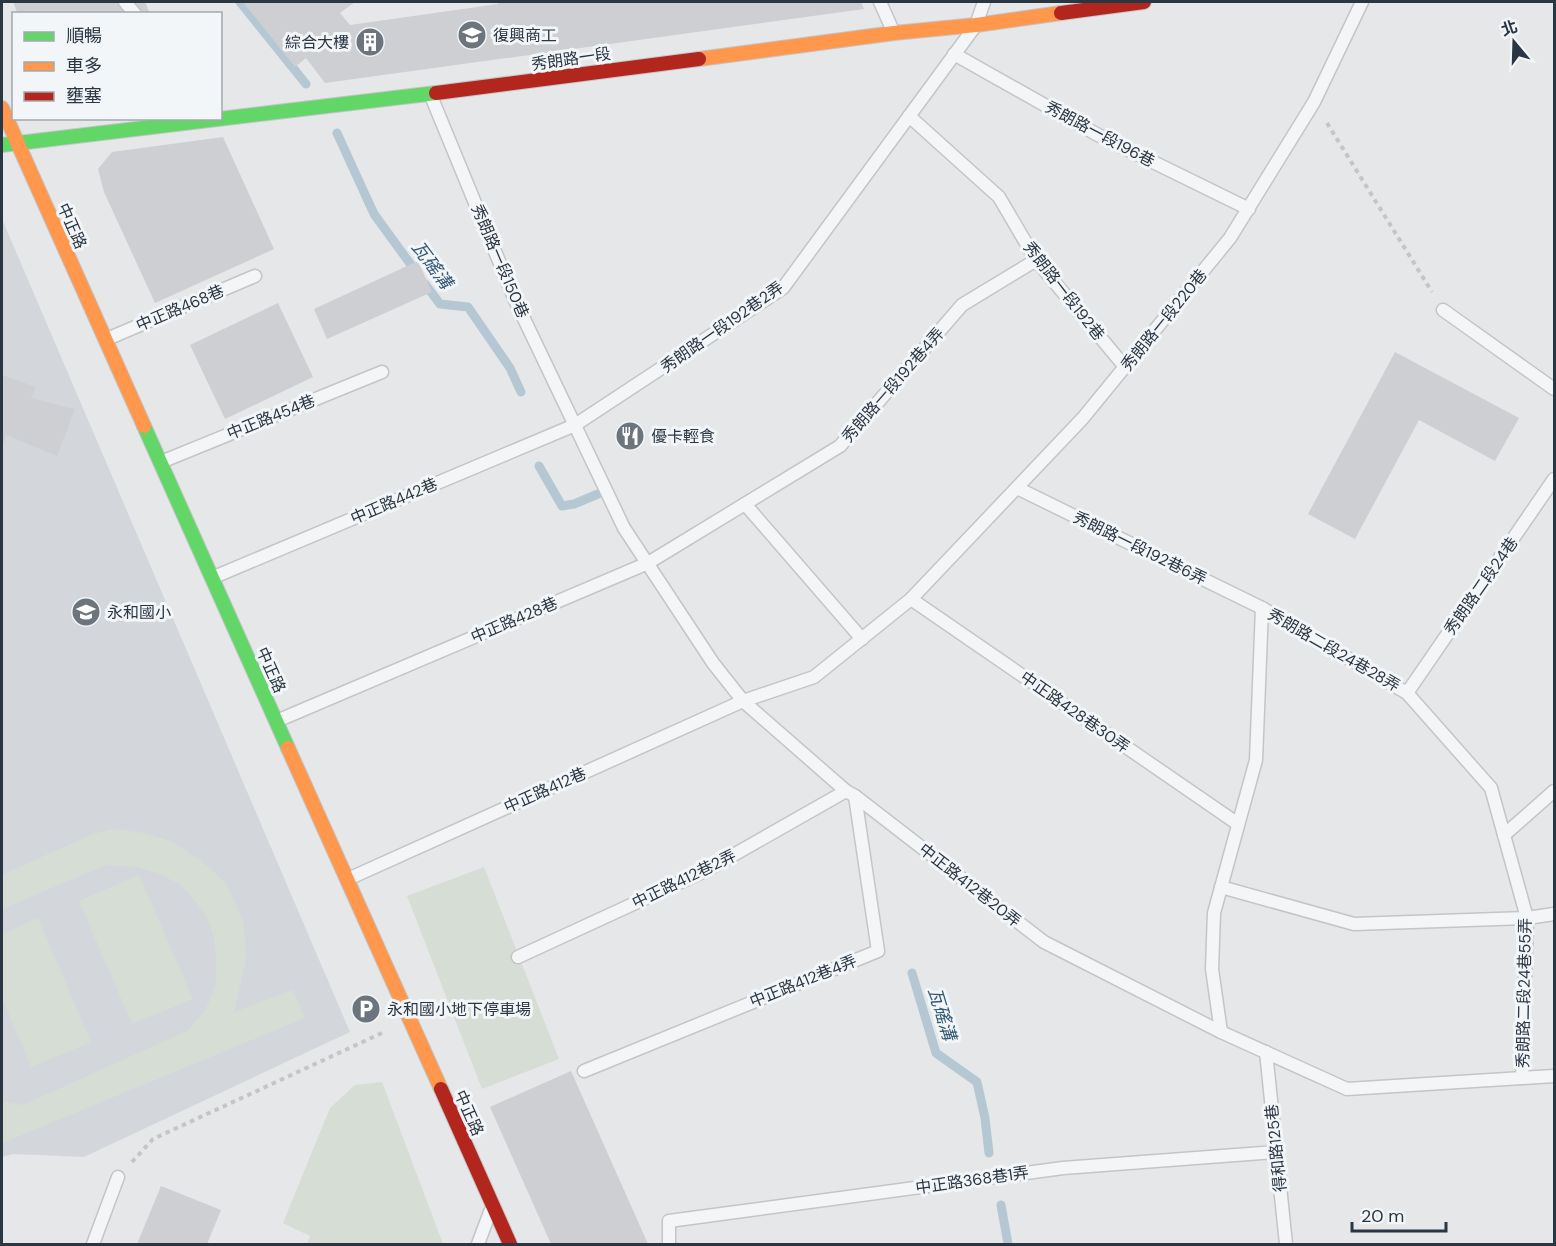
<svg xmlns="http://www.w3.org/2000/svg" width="1556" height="1246" font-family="'DM Sans','Noto Sans TC',sans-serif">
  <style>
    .built { fill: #d3d7dc }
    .green { fill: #d6ddd5 }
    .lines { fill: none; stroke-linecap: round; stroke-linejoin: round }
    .stream { stroke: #b4c7d3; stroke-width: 9 }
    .building { fill: #cdcfd2 }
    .lane-casing { stroke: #c3c5c7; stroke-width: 15 }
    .fast-casing { stroke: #c3c5c7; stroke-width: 16 }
    .slow-casing { stroke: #c3c5c7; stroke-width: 16 }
    .jam-casing { stroke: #c3c5c7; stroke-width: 16 }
    .path { stroke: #c3c6c8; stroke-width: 4; stroke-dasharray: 4.5 4.5; stroke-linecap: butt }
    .lane { stroke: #f4f5f6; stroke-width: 12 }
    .fast { stroke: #63d668; stroke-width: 14 }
    .slow { stroke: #ff974d; stroke-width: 14 }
    .jam { stroke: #b3261e; stroke-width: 14 }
    .labels { text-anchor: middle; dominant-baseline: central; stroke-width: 6; stroke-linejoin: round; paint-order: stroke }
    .poi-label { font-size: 16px; fill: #2b3643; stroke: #f3f6f8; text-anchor: start }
    .street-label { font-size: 16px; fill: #2b3643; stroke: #f3f6f8 }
    .water-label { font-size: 18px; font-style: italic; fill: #355a77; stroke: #f3f6f8 }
  </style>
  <rect width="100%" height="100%" fill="#e5e7e9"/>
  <!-- built -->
  <path class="built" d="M2 219 350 1032 84 1157 13 1154 2 1157Z"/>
  <!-- green -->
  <g class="green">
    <path d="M114 829 143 833 171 841 200 860 225 882 243 921 245 938 246 959 234 1012 293 990 305 1018 2 1143V1101L23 1105 187 1031 205 1011 216 985V958L214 938 207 917 195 901 181 885 160 874 133 866 106 865 2 909V875L93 834Z"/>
    <path d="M484 867 559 1059 482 1089 407 896Z"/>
    <path d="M139 875 193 999 132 1024 79 901Z"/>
    <path d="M38 918 91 1042 31 1067 2 998V934Z"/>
    <path d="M382 1082 443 1244H307L310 1236 283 1223 330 1108 355 1085Z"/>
  </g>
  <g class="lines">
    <!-- stream -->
    <g class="stream">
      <path d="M240 2 306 84"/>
      <path d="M337 133 374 214 417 273"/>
      <path d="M425 284 440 304 468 307 510 368 521 392"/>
      <path d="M539 466 562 506 574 504 598 494"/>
      <path d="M912 973 936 1053 977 1082 985 1118 989 1153"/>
      <path d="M1001 1205 1008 1244"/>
    </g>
  </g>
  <!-- building -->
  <g class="building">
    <path d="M13 2H145L150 14H18Z"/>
    <path d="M243 2H355L340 13 350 25 498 4V2H861L864 9 325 83 306 58 295 67Z"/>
    <path d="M223 137 274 249 155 303 104 192 98 169 112 152Z"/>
    <path d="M418 261 432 292 327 339 314 309Z"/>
    <path d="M278 303 313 377 225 419 190 345Z"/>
    <path d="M1395 352 1519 418 1495 461 1419 420 1355 539 1308 514Z"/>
    <path d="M2 375 36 387 31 398 75 409 57 456 6 435 2 448Z"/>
    <path d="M571 1071 648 1244H551L490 1107Z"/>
    <path d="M161 1186 221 1210 207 1244H137Z"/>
  </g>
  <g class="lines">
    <!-- lane casing -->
    <g class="lane-casing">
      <g id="lane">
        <path d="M125 2 135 14"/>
        <path d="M880 2 893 31"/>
        <path d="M954 54 1096 134 1249 209"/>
        <path d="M431 96 515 300 624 528 713 663 743 701 846 791 855 796 1044 942 1221 1032 1347 1089 1554 1076"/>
        <path d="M909 116 999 197 1036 260 1125 367"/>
        <path d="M1443 310 1554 389"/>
        <path d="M107 339 255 276"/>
        <path d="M161 462 382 372"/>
        <path d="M1017 488 1262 608 1407 693 1491 788 1527 918 1522 1078"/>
        <path d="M745 504 862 639"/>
        <path d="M214 577 575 425 783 288 976 25 984 2"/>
        <path d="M911 599 1238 824"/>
        <path d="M1407 693 1554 479"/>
        <path d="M279 720 648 563 840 446 962 305 1036 260"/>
        <path d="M1504 835 1554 791"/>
        <path d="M348 879 743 701 814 677 911 599 1083 418 1230 238 1314 102 1362 2"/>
        <path d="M1221 887 1354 924 1527 918 1554 914"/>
        <path d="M518 957 707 870 846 791"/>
        <path d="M1221 1032 1212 969 1214 913 1256 760 1262 608"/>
        <path d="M1266 1052 1286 1244"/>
        <path d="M584 1071 878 951 855 796"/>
        <path d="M93 1244 118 1177"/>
        <path d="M478 1244 490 1212"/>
        <path d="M669 1244V1221L1063 1168 1276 1152"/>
      </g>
    </g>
    <!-- fast casing -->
    <g class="fast-casing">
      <g id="fast">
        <path d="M2 145 436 93"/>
        <path d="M144 426 288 748"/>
      </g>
    </g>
    <!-- slow casing -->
    <g class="slow-casing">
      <g id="slow">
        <path d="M699 59 894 33 976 25 1061 13"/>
        <path d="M2 108 144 426"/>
        <path d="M288 748 441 1089"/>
      </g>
    </g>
    <!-- jam casing -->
    <g class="jam-casing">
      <g id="jam">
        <path d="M1061 13 1144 2"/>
        <path d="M436 93 699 59"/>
        <path d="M441 1089 510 1244"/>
      </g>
    </g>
    <!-- path -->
    <g class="path">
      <path d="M1327 123 1432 292"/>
      <path d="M132 1162 153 1139 382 1033"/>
    </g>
    <!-- lane -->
    <use href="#lane" class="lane"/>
    <!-- fast -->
    <use href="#fast" class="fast"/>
    <!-- slow -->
    <use href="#slow" class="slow"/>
    <!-- jam -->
    <use href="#jam" class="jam"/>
  </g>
  <!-- icons -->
  <defs>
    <g id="school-disc" transform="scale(1.5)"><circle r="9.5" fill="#6c747d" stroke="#f3f6f8"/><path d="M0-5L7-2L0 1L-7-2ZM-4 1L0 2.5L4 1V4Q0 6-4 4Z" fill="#fff"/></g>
    <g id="building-disc" transform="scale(1.5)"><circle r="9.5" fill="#6c747d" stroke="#f3f6f8"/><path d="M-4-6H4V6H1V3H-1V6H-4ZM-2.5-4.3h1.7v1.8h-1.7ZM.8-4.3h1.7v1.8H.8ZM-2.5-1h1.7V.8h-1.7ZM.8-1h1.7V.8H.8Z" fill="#fff"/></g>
    <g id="restaurant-disc" transform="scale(1.5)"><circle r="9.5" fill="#6c747d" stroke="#f3f6f8"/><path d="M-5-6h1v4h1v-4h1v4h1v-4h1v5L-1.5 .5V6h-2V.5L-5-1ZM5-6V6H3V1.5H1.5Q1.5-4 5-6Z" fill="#fff"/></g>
    <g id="parking-disc" transform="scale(1.5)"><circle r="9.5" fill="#6c747d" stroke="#f3f6f8"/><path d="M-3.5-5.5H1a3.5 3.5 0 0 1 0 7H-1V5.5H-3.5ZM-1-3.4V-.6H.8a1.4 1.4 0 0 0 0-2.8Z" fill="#fff"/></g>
  </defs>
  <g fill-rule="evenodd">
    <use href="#school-disc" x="472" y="35"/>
    <use href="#building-disc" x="370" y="42"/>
    <use href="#restaurant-disc" x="630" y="436"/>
    <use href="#school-disc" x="86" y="612"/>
    <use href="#parking-disc" x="366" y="1009"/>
  </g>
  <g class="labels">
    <!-- poi labels -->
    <g class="poi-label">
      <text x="493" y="35">復興商工</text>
      <text x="349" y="42" text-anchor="end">綜合大樓</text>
      <text x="651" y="436">優卡輕食</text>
      <text x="107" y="612">永和國小</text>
      <text x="387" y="1009">永和國小地下停車場</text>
    </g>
    <!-- street labels -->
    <g class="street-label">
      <text transform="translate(571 59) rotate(-8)">秀朗路一段</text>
      <text transform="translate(1100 134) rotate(28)">秀朗路一段196巷</text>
      <text transform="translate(72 226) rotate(66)">中正路</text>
      <text transform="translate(500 261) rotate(67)">秀朗路一段150巷</text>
      <text transform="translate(1064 291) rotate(52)">秀朗路一段192巷</text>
      <text transform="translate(180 308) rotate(-23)">中正路468巷</text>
      <text transform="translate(1164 320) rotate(-51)">秀朗路一段220巷</text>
      <text transform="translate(722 327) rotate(-35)">秀朗路一段192巷2弄</text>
      <text transform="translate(893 385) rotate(-49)">秀朗路一段192巷4弄</text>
      <text transform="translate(271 417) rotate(-22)">中正路454巷</text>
      <text transform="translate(394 501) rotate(-23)">中正路442巷</text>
      <text transform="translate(1140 548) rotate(26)">秀朗路一段192巷6弄</text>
      <text transform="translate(1481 586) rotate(-55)">秀朗路二段24巷</text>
      <text transform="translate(514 620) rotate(-23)">中正路428巷</text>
      <text transform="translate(1334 650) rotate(30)">秀朗路二段24巷28弄</text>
      <text transform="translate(271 670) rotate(66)">中正路</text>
      <text transform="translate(1075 712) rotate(35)">中正路428巷30弄</text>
      <text transform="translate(545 790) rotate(-24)">中正路412巷</text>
      <text transform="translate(684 879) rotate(-26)">中正路412巷2弄</text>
      <text transform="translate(970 885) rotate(38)">中正路412巷20弄</text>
      <text transform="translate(803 981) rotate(-22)">中正路412巷4弄</text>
      <text transform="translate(1524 993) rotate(-89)">秀朗路二段24巷55弄</text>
      <text transform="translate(469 1113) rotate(66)">中正路</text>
      <text transform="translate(1276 1148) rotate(-96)">得和路125巷</text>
      <text transform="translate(972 1180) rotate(-8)">中正路368巷1弄</text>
    </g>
    <!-- water labels -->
    <g class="water-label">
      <text transform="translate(432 265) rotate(53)">瓦磘溝</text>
      <text transform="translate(942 1014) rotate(73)">瓦磘溝</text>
    </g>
  </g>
  <!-- border -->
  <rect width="1556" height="1246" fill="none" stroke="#2b3643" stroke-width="6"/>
  <!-- legend -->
  <rect x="12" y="12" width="210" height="108" fill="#f3f6f8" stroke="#a3a9b0" stroke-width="1.5"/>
  <rect x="24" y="32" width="30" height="9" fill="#63d668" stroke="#a3a9b0" stroke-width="1.5"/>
  <text x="66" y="42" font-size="18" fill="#2b3643">順暢</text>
  <rect x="24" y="62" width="30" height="9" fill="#ff974d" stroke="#a3a9b0" stroke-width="1.5"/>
  <text x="66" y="72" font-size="18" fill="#2b3643">車多</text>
  <rect x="24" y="92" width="30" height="9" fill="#b3261e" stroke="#a3a9b0" stroke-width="1.5"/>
  <text x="66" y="102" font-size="18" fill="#2b3643">壅塞</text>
  <!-- north arrow -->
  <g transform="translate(1514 42) rotate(341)" stroke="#f3f6f8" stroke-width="4.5" paint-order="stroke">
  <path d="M0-4.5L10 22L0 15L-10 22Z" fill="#2b3643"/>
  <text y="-9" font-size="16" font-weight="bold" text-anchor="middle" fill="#2b3643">北</text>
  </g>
  <!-- scale -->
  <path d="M1352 1222v9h94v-9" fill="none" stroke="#2b3643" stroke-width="3"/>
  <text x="1361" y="1222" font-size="18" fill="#2b3643" stroke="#f3f6f8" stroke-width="4.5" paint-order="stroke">20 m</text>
</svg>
